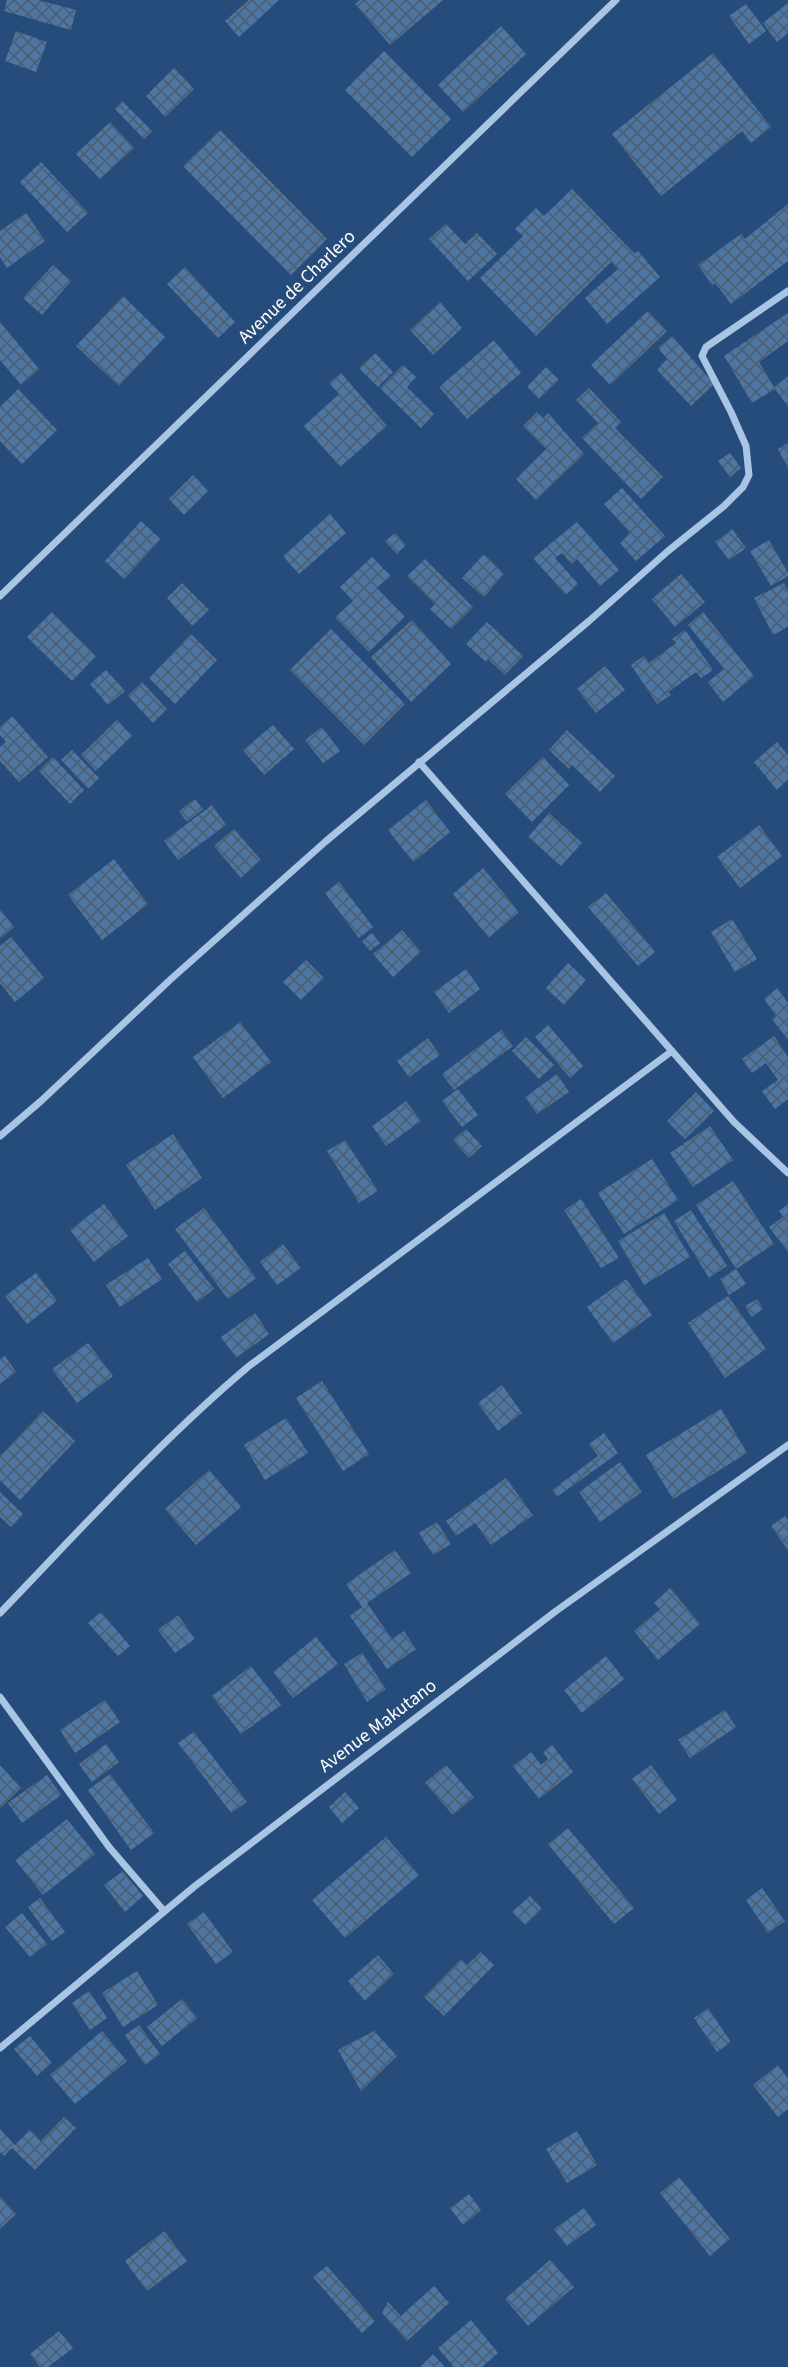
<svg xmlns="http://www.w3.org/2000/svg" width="788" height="2367" font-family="'Source Sans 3',sans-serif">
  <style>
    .building { fill: url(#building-cross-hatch) }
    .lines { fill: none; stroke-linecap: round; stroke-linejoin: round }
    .street { stroke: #a9c5e4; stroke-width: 7 }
    .labels { text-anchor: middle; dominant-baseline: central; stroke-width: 7; stroke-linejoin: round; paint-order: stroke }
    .street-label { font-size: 19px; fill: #fff; stroke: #264c7b }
  </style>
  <defs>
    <pattern id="building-cross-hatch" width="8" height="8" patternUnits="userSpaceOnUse" patternTransform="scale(1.75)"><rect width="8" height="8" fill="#4e76a3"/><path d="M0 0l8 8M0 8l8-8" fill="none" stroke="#4d5f73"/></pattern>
  </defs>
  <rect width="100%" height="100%" fill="#264c7b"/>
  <!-- building -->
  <g class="building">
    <path d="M7 0H38L76 10 71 30 4 11Z"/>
    <path d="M249 0H279L239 37 225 21Z"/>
    <path d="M360 0H443L390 45 355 4Z"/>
    <path d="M788 3V33L777 42 763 23Z"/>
    <path d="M746 4 766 31 749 44 729 16Z"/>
    <path d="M501 26 526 54 463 112 438 85Z"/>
    <path d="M16 31 47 42 36 72 5 61Z"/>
    <path d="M384 51 451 119 412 157 345 90Z"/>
    <path d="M713 53 771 127 751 143 742 131 661 196 612 134Z"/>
    <path d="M174 68 194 89 165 117 146 96Z"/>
    <path d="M122 101 152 131 144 139 115 109Z"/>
    <path d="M110 122 134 148 100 179 76 154Z"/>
    <path d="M220 130 327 239 291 275 183 166Z"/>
    <path d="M41 162 88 213 67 232 20 182Z"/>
    <path d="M572 189 635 254 638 251 660 277 607 324 585 298 618 269 611 262 536 336 480 278 523 236 515 229 536 208 544 216Z"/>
    <path d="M788 204V261L731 304 715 283 712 285 698 265 741 234 745 239Z"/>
    <path d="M26 213 45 241 7 268 0 257V231Z"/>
    <path d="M446 224 465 244 477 233 497 254 468 281 429 239Z"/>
    <path d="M53 265 71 281 42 315 23 298Z"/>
    <path d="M185 267 235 322 218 338 167 284Z"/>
    <path d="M123 296 165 337 119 386 76 346Z"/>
    <path d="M440 302 462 328 433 355 410 330Z"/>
    <path d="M648 311 667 331 610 385 591 365Z"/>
    <path d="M788 313V341L759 362 774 387 788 376V406L775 389 752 403 724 356Z"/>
    <path d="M0 322 39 369 21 385 0 360Z"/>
    <path d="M672 336 714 384 691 406 657 370 667 359 658 348Z"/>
    <path d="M494 340 521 373 467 419 439 387Z"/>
    <path d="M375 353 393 372 378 387 359 368Z"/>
    <path d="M403 365 416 377 407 387 434 414 421 428 380 388Z"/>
    <path d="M546 367 559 380 539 399 527 387Z"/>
    <path d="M341 373 387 426 340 467 304 426 339 394 329 383Z"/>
    <path d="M589 388 621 422 615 428 663 477 641 499 582 438 598 423 576 400Z"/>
    <path d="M18 389 57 430 22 464 0 441V407Z"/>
    <path d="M537 412 543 418 548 413 584 454 536 500 516 479 546 449 523 426Z"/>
    <path d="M788 443V468L778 449Z"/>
    <path d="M730 453 741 468 730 477 718 461Z"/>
    <path d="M193 475 208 491 184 515 169 499Z"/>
    <path d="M622 488 665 536 636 561 620 543 630 533 604 504Z"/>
    <path d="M330 514 346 533 299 574 283 556Z"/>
    <path d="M141 521 161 539 124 579 105 561Z"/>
    <path d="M577 522 619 570 600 586 577 559 572 564 562 553 555 558 578 584 566 595 533 558Z"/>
    <path d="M732 529 746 548 729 560 715 542Z"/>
    <path d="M395 533 406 545 397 554 385 541Z"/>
    <path d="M769 540 788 573V576L771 586 750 551Z"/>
    <path d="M484 554 504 574 484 597 462 578Z"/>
    <path d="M372 557 391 576 377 588 405 617 369 652 335 617 353 601 340 587Z"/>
    <path d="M425 559 473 607 451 629 430 609 435 604 407 576Z"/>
    <path d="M681 574 705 602 675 627 652 599Z"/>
    <path d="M182 583 209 610 192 626 167 598Z"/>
    <path d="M784 583 788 591V627L773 635 754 598Z"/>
    <path d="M52 612 96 656 72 681 27 637Z"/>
    <path d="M703 612 754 676 723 702 708 682 724 669 688 625Z"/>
    <path d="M412 620 451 664 411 702 371 657Z"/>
    <path d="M487 622 523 656 505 675 488 659 486 662 466 644Z"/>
    <path d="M331 629 405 704 364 745 290 670Z"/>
    <path d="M685 630 713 670 701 678 696 672 668 692 671 695 657 704 631 665 644 656 649 663 676 643 672 639Z"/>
    <path d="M191 634 217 660 175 704 149 678Z"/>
    <path d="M605 666 625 690 596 713 577 689Z"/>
    <path d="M106 670 125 691 108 705 90 684Z"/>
    <path d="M142 682 167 709 153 723 128 696Z"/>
    <path d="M12 716 48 757 19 782 0 761V747L6 742 0 735V727Z"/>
    <path d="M117 720 132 736 96 771 81 755Z"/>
    <path d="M273 725 294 749 264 775 243 750Z"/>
    <path d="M322 727 340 751 323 763 305 740Z"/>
    <path d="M567 730 615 776 600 792 572 765 569 769 549 750Z"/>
    <path d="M777 742 788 755V780L777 790 754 762Z"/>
    <path d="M72 750 99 778 88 789 61 760Z"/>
    <path d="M53 757 84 790 70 804 39 771Z"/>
    <path d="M543 757 569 785 532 822 505 794Z"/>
    <path d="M195 799 203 809 187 822 179 811Z"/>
    <path d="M426 800 450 832 413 862 388 830Z"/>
    <path d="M212 805 226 825 178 860 164 841Z"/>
    <path d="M549 813 582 843 561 866 528 837Z"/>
    <path d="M759 825 782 856 740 888 717 857Z"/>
    <path d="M234 829 261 860 241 878 214 846Z"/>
    <path d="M114 859 148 904 102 940 68 895Z"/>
    <path d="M483 868 519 912 489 938 453 894Z"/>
    <path d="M339 882 373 927 359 938 325 893Z"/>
    <path d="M606 893 655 952 638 966 588 907Z"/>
    <path d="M0 909 14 927 0 939Z"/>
    <path d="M732 919 757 959 735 972 711 932Z"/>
    <path d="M402 930 421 952 393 977 373 954Z"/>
    <path d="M372 933 380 943 370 951 362 941Z"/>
    <path d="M11 937 44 978 15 1002 0 983V946Z"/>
    <path d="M306 960 324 978 301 1000 283 982Z"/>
    <path d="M568 963 586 980 564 1005 546 988Z"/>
    <path d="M466 969 480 989 449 1013 434 992Z"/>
    <path d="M777 988 788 1003V1040L772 1019 776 1016 764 999Z"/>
    <path d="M240 1022 271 1062 223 1098 193 1057Z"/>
    <path d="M548 1025 583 1066 570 1078 535 1037Z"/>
    <path d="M501 1030 513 1046 454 1090 442 1074Z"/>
    <path d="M774 1036 788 1057V1099L775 1109 762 1091 778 1080 766 1063 752 1073 742 1059Z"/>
    <path d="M526 1037 554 1065 539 1079 512 1051Z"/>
    <path d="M428 1038 440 1055 409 1077 397 1061Z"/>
    <path d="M557 1074 569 1092 537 1114 525 1097Z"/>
    <path d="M458 1089 478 1115 462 1127 442 1101Z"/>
    <path d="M696 1092 714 1111 685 1139 667 1121Z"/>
    <path d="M406 1101 421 1121 386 1146 372 1126Z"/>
    <path d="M710 1126 733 1160 693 1187 670 1153Z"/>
    <path d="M466 1129 482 1146 469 1158 453 1140Z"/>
    <path d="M173 1134 202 1178 155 1210 126 1165Z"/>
    <path d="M345 1140 378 1191 359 1203 327 1151Z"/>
    <path d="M652 1159 678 1200 624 1234 598 1193Z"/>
    <path d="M733 1181 774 1244 736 1269 696 1205Z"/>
    <path d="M581 1199 619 1258 601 1268 564 1210Z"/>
    <path d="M104 1204 128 1236 94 1262 70 1230Z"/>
    <path d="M788 1204V1252L769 1227 783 1217 779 1211Z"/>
    <path d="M204 1208 256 1278 228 1299 175 1229Z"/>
    <path d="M691 1210 727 1266 709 1278 674 1221Z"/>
    <path d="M664 1213 690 1257 644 1285 618 1241Z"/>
    <path d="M283 1244 301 1268 277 1285 260 1262Z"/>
    <path d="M185 1251 214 1289 197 1302 168 1264Z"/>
    <path d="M148 1258 162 1279 120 1307 106 1285Z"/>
    <path d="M736 1269 746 1284 729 1295 720 1279Z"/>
    <path d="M36 1273 57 1301 27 1324 5 1296Z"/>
    <path d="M626 1279 652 1315 613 1343 587 1307Z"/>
    <path d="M728 1296 766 1349 725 1378 688 1323Z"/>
    <path d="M757 1299 763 1309 752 1317 745 1306Z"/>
    <path d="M255 1313 269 1334 236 1358 221 1337Z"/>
    <path d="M88 1343 113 1376 77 1403 52 1369Z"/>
    <path d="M5 1356 16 1372 0 1384V1359Z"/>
    <path d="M322 1381 369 1454 343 1471 296 1398Z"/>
    <path d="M502 1385 522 1413 498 1431 478 1403Z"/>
    <path d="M721 1409 747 1453 673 1499 646 1455Z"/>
    <path d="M43 1411 75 1441 20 1500 0 1480V1456Z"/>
    <path d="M286 1418 308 1453 265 1480 244 1445Z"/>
    <path d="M604 1433 618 1453 557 1497 552 1490 598 1456 589 1444Z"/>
    <path d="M620 1462 642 1492 600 1522 579 1492Z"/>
    <path d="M209 1470 241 1507 196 1545 165 1509Z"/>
    <path d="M506 1478 533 1515 491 1545 475 1523 456 1536 446 1521Z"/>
    <path d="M0 1492 23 1514 11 1527 0 1517Z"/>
    <path d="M785 1516 788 1520V1550L771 1526Z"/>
    <path d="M437 1522 451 1544 433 1555 419 1533Z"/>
    <path d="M395 1550 411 1573 367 1603 392 1639 404 1631 416 1649 387 1669 350 1616 362 1607 346 1584Z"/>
    <path d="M670 1588 700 1624 658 1660 634 1631 660 1609 654 1603Z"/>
    <path d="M101 1612 130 1646 118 1656 88 1623Z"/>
    <path d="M178 1615 195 1639 175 1653 158 1630Z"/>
    <path d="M316 1637 338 1664 293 1698 273 1672Z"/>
    <path d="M362 1653 386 1689 367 1702 344 1664Z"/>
    <path d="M606 1656 624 1679 582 1713 564 1690Z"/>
    <path d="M251 1666 281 1705 241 1734 212 1696Z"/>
    <path d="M105 1700 120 1722 75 1753 60 1730Z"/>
    <path d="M725 1710 736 1727 690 1758 678 1740Z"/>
    <path d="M194 1732 247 1802 231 1813 178 1743Z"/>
    <path d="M106 1744 119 1762 92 1782 79 1764Z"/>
    <path d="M552 1745 573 1772 539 1799 513 1766 531 1752 541 1765 548 1759 543 1752Z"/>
    <path d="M0 1765 21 1788 0 1808Z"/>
    <path d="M446 1765 474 1797 453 1815 425 1783Z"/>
    <path d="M651 1765 677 1800 659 1814 632 1779Z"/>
    <path d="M110 1774 154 1833 131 1850 88 1790Z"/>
    <path d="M47 1775 61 1795 22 1823 8 1803Z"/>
    <path d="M345 1792 359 1808 342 1823 329 1807Z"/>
    <path d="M67 1819 95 1854 43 1895 15 1860Z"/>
    <path d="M568 1828 634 1908 614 1924 548 1844Z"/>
    <path d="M386 1837 419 1875 345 1938 312 1900Z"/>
    <path d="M123 1871 143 1896 125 1912 104 1885Z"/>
    <path d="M762 1888 785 1921 768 1933 746 1900Z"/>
    <path d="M530 1896 542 1909 525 1925 512 1912Z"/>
    <path d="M40 1898 65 1932 52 1941 28 1907Z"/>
    <path d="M204 1912 233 1952 216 1964 187 1924Z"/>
    <path d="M22 1913 47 1944 30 1957 5 1927Z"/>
    <path d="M481 1952 494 1965 444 2016 424 1997 461 1959 467 1965Z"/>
    <path d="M378 1955 394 1974 365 2001 348 1981Z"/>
    <path d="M137 1971 158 2005 123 2027 102 1993Z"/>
    <path d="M89 1991 107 2018 90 2030 72 2003Z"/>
    <path d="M182 1999 197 2018 162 2046 147 2027Z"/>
    <path d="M708 2008 731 2042 717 2052 694 2018Z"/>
    <path d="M139 2025 160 2054 145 2065 125 2035Z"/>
    <path d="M102 2031 127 2061 75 2104 50 2075Z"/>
    <path d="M374 2031 397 2056 361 2091 338 2050Z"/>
    <path d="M30 2036 52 2063 37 2076 14 2049Z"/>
    <path d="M778 2065 788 2078V2109L778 2117 753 2085Z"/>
    <path d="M64 2117 76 2128 35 2170 12 2148 4 2156 0 2152V2129L15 2145 30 2130 41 2141Z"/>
    <path d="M577 2131 597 2165 567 2183 546 2149Z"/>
    <path d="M679 2177 730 2239 710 2256 660 2193Z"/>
    <path d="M469 2194 481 2210 463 2225 450 2208Z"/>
    <path d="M0 2196 16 2214 0 2229Z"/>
    <path d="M584 2208 596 2225 567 2246 554 2229Z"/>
    <path d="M164 2231 187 2261 147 2291 125 2261Z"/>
    <path d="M550 2260 574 2287 528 2326 505 2299Z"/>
    <path d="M327 2266 375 2321 362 2333 313 2277Z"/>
    <path d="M434 2286 449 2303 407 2341 382 2313 388 2302 401 2316Z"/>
    <path d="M471 2320 498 2353 482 2367H454L438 2348Z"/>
    <path d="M59 2331 73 2348 48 2367H40L30 2354Z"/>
    <path d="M433 2354 445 2367H420Z"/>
  </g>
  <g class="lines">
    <!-- street -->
    <g class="street">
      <path d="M0 596 616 0"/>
      <path d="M419 762 734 1122 788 1173"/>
      <path d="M0 1136 41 1101 171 979 325 842 589 621 668 551 724 506 743 487 749 475 746 446 731 412 702 356 706 347 788 291"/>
      <path d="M0 1613C81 1529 160 1441 249 1366L672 1051"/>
      <path d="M0 1697 109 1847 164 1911"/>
      <path d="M0 2048 195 1886 556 1611 788 1445"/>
    </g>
  </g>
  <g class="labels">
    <!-- street labels -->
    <g class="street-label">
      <text transform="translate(297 287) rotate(-44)">Avenue de Charlero</text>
      <text transform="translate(378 1726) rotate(-37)">Avenue Makutano</text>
    </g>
  </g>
</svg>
